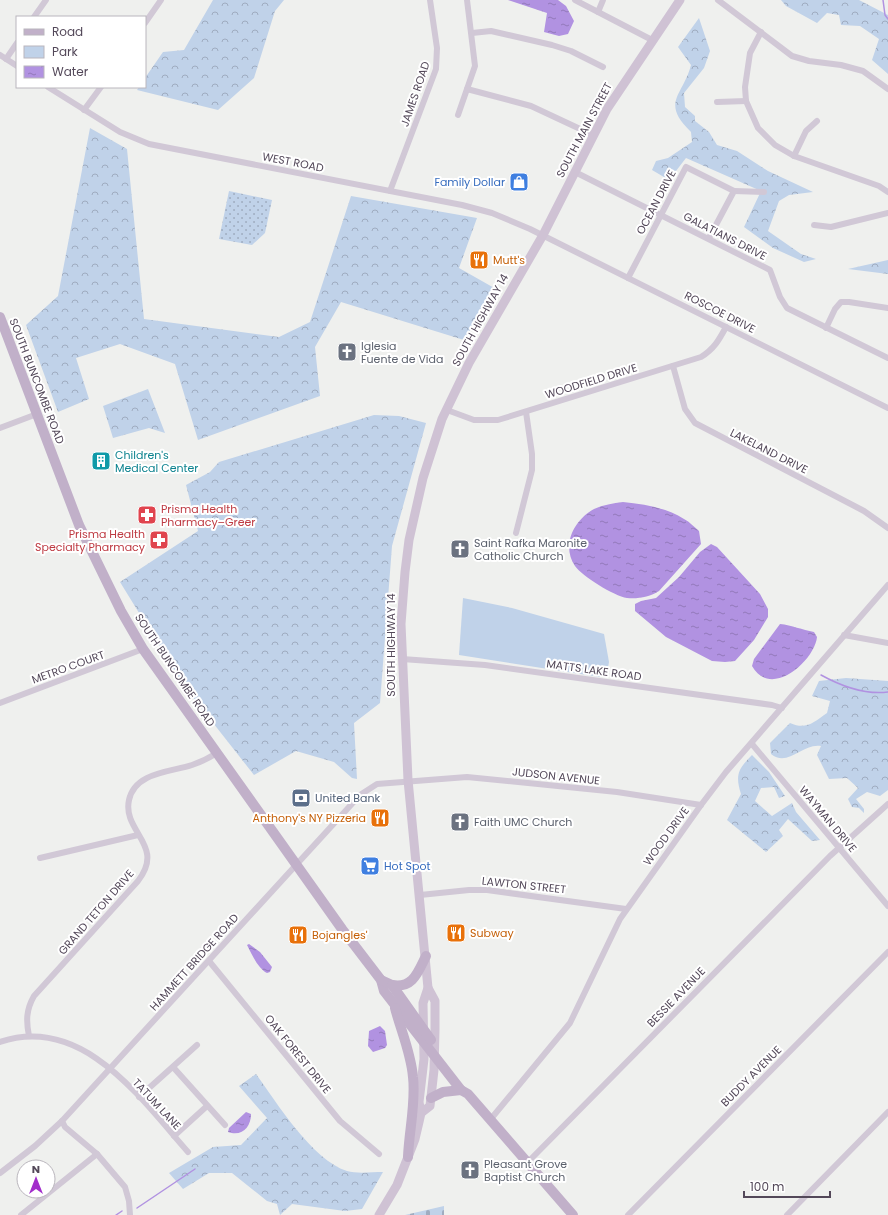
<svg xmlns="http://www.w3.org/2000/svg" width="888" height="1215" font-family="Poppins,sans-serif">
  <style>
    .green { fill: #c0d2e9 }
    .forest { fill: url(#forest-crowns) }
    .cemetery { fill: url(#cemetery-stones) }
    .garden { fill: url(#garden-dots) }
    .water { fill: url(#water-ripples) }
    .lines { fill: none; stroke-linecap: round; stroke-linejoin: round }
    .stream { stroke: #b192e1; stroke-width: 1.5 }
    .street { stroke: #d1c8d6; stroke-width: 6 }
    .secondary { stroke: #cfc2d4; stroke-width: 9 }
    .primary { stroke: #c1b0c9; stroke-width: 10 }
    .labels { text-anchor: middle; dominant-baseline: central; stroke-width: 4; stroke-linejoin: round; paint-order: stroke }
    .street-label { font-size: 11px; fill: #534859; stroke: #fff }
    .shop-label { font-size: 11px; fill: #366cbe; stroke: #fff; text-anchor: end }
    .food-label { font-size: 11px; fill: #c56008; stroke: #fff; text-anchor: start }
    .worship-label { font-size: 11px; fill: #5b616d; stroke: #fff; text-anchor: start }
    .culture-label { font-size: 11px; fill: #0d838f; stroke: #fff; text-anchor: start }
    .health-label { font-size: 11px; fill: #be3a42; stroke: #fff; text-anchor: start }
    .service-label { font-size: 11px; fill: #4e5e75; stroke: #fff; text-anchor: start }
  </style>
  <defs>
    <pattern id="forest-crowns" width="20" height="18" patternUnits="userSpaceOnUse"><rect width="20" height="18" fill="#c0d2e9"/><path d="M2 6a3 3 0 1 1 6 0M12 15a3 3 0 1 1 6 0" fill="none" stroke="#9facc0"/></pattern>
    <pattern id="cemetery-stones" width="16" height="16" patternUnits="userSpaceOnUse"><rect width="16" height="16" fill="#c0d2e9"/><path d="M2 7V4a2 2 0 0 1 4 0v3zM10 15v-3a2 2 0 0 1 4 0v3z" fill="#9facc0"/></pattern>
    <pattern id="garden-dots" width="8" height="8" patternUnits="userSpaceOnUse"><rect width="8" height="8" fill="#c0d2e9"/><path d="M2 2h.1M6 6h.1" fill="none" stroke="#9facc0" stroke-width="1.8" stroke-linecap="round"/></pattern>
    <pattern id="water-ripples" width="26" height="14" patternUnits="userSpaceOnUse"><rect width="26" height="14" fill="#b192e1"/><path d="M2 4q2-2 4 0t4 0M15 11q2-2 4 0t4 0" fill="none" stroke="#9379b9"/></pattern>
  </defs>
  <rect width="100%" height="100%" fill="#eff0ee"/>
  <!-- green -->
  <path class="green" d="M463 598 512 608 604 634 609 662 607 673 600 677 459 655Z"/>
  <!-- forest -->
  <g class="forest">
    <path d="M213 0H284L275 11 254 78 218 110 137 90 139 87H145V78L163 52 184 50Z"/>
    <path d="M781 0H859L888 15V74L872 60 879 39 860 26 841 25 839 15 827 13 817 23 786 6Z"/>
    <path d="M699 18 710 51 704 68 684 93 685 107 695 116V121L709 132 717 145 737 151 768 171 813 192 789 195 779 201 768 231 801 254 816 259 804 262 773 248 744 227 761 191 686 158 669 180 652 170 656 161 668 158 692 142 691 132C660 102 683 96 691 65L678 47Z"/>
    <path d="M90 128 127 149 144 319 279 337 310 322 351 196 477 218 459 268 496 289 464 340 341 302 315 347 320 396 198 440 175 364 120 344 76 358 89 399 58 412 26 325 58 296Z"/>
    <path d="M888 260V274L848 269Z"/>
    <path d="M148 389 165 433 149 428 113 438 103 406Z"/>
    <path d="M374 415 399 416 426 423 392 546 380 703 354 723 357 779 352 778 334 762 296 751 254 775 184 686 120 582 198 531 186 485 210 472 219 462Z"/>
    <path d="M846 678 888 681V790L880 796 867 792 856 799 864 809V813L859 808 852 807 848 799 858 788 847 778 829 779 817 755 821 746C802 743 788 768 771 754L770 743 790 723C806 730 813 723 827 713L830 701 812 696 819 681Z"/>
    <path d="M752 755 769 772 785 796 779 798 774 787 761 788 755 801 772 816 792 803 796 812 820 840 812 841 788 819 779 830 783 836 766 852 727 820 741 794C735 775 738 769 752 755Z"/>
    <path d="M256 1074C277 1103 312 1160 347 1171 357 1174 372 1172 383 1172L362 1209 345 1211 292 1204 280 1215 277 1204 267 1201 232 1173H209L183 1189 169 1173 213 1147 241 1145 267 1118 239 1086Z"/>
  </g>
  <!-- cemetery -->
  <path class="cemetery" d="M444 1206V1215H405Z"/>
  <!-- garden -->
  <path class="garden" d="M229 191 272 200 265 233 252 245 219 239Z"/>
  <!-- water -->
  <g class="water">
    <path d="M508 0H558L566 6 574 21 568 34 559 36 544 32 547 13Z"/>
    <path d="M623 502C644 504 667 508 684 519 690 522 694 527 699 531L701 544 659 591C650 597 638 599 627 598 614 596 582 576 575 566 561 545 574 520 594 509 603 505 613 503 623 502Z"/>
    <path d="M711 544 717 547 760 594 768 609V617L754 640 735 661 725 662 712 661 666 637 635 611V604L641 601 656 598 679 577 700 552Z"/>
    <path d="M780 624C792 625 802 630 814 632L817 637C815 660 771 700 752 666L754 659Z"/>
    <path d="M249 944 260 952 272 967 270 972 267 973C258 968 252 955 247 945Z"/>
    <path d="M380 1026 385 1031 387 1045 385 1048 373 1052 368 1046 369 1031Z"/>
    <path d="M246 1112 251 1114C251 1127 242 1137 228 1132L229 1128Z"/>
  </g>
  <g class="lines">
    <!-- stream -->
    <g class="stream">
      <path d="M883 0 885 15 888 19"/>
      <path d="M821 675C841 686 865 695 888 692"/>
      <path d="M137 1208 195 1169"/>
      <path d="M116 1215 122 1211"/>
    </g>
    <!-- street -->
    <g class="street">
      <path d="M575 0 652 40"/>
      <path d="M718 0 792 56 809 61 841 65 863 71 888 89"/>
      <path d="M598 12 603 0"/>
      <path d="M34 17 46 0"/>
      <path d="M145 23 161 0"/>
      <path d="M761 32 750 53 745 87 746 101 758 128 775 145 794 156 879 186 888 192"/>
      <path d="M472 33 491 31 552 45 571 51 603 67"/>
      <path d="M0 55 17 66"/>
      <path d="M6 59 17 43"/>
      <path d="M48 87 120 132 149 144 462 205 492 213 530 229 888 408"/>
      <path d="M467 89 531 106 593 135"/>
      <path d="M717 102 746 101"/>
      <path d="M84 110 101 87"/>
      <path d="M458 115 475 66 467 0"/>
      <path d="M794 156 806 131 817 121"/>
      <path d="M575 172 770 270 780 297 787 308 888 358"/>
      <path d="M390 191 436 69 437 48 430 0"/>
      <path d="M734 191 764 192"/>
      <path d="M814 225 831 227 888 213"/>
      <path d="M628 278 686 167 734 191 709 238"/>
      <path d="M826 328 835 309 841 302H849L888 308"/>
      <path d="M673 366 685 409 695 423 864 511 888 528"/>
      <path d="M447 410 474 420H498L701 357C714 349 719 340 726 327"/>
      <path d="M0 428 37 414"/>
      <path d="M516 533 532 470V454L526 412"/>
      <path d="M844 635 888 643"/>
      <path d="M402 659 485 665 772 705 782 708"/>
      <path d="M0 703 143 649"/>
      <path d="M752 744 888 906"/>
      <path d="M40 858 138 835"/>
      <path d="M420 895 469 890H487L626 909"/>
      <path d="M209 961 340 1121 379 1154"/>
      <path d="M29 1036C26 1021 26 1010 34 996L138 881C166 845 122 832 129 800 135 772 171 772 192 765 201 762 209 758 217 753"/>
      <path d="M0 1042C83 1014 141 1099 188 1152"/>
      <path d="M173 1067 225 1125"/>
      <path d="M139 1097 197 1045"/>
      <path d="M490 1120 570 1023 620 919 701 805 726 772 888 585"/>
      <path d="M62 1121 65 1127 97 1154 125 1187 129 1201 130 1215"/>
      <path d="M174 1136 207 1106"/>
      <path d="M528 1162 830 856 888 804"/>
      <path d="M0 1173 35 1146 62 1121 360 795 377 784 467 777 617 792 701 805"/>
      <path d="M21 1215 97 1154"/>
      <path d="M628 1215 888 952"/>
      <path d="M787 1215 888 1112"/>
    </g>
    <!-- secondary -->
    <g class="secondary">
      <path d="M421 1113 430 1106 434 1070 435 1030V1001L428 988"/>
      <path d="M379 1215 397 1185 415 1139 419 1122 421 1113 419 1102 424 1059 423 1003 428 988 408 780 401 624 405 572 409 540 423 478 442 419 469 363 543 235 607 109 680 0"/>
    </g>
    <!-- primary -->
    <g class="primary">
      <path d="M0 317 79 525 121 611 143 649 342 929 381 980 384 991 461 1090 468 1094 573 1215"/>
      <path d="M381 980 392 985 431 1040"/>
      <path d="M392 985C413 989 418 972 426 956"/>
      <path d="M395 1008C401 1031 411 1053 413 1077 416 1103 409 1131 408 1157"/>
      <path d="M431 1098 443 1092 461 1090"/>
    </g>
  </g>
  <!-- icons -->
  <defs>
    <g id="shop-square" transform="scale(1)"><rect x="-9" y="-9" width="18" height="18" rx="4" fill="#3f7fe0" stroke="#fff"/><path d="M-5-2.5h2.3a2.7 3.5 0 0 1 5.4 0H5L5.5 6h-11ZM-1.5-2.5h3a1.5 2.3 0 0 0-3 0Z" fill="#fff"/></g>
    <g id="restaurant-square" transform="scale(1)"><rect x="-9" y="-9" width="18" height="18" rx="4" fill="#e8710a" stroke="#fff"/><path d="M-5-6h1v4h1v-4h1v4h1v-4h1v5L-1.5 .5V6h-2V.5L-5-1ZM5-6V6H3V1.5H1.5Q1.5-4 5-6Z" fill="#fff"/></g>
    <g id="church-square" transform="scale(1)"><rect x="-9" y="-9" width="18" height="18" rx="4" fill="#6b7280" stroke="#fff"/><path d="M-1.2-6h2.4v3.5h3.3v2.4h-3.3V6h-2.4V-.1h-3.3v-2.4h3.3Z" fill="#fff"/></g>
    <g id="building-square" transform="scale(1)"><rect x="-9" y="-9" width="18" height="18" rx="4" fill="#0f9aa8" stroke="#fff"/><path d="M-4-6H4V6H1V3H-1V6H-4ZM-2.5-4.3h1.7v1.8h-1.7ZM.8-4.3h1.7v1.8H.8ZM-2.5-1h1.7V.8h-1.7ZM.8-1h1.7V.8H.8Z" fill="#fff"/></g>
    <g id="pharmacy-square" transform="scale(1)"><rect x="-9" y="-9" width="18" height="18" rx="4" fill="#e0444e" stroke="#fff"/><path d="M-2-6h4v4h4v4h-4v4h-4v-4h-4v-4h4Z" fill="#fff"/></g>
    <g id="bank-square" transform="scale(1)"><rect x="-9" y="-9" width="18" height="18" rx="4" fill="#5c6f8a" stroke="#fff"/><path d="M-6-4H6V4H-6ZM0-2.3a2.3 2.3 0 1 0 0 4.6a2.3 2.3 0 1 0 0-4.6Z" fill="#fff"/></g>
    <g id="supermarket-square" transform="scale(1)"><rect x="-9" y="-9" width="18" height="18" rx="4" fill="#3f7fe0" stroke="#fff"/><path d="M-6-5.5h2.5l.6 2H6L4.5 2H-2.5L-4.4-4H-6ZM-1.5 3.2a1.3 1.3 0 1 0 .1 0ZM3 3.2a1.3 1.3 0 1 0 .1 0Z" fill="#fff"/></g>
  </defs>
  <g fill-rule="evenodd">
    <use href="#shop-square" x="519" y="182"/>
    <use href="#restaurant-square" x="479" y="260"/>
    <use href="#church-square" x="347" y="352"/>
    <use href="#building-square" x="101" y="461"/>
    <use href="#pharmacy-square" x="147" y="515"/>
    <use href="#pharmacy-square" x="159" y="540"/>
    <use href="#church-square" x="460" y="549"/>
    <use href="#bank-square" x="301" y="798"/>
    <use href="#restaurant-square" x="380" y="818"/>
    <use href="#church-square" x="460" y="822"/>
    <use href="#supermarket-square" x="370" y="866"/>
    <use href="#restaurant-square" x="456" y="933"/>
    <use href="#restaurant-square" x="298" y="935"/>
    <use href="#church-square" x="470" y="1170"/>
  </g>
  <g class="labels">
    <!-- street labels -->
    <g class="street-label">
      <text transform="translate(415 94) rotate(-71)">JAMES ROAD</text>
      <text transform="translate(584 130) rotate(-62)">SOUTH MAIN STREET</text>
      <text transform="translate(293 162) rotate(11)">WEST ROAD</text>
      <text transform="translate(656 202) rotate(-62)">OCEAN DRIVE</text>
      <text transform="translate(725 236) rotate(27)">GALATIANS DRIVE</text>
      <text transform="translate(720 312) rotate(27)">ROSCOE DRIVE</text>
      <text transform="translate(480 320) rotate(-61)">SOUTH HIGHWAY 14</text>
      <text transform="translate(37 381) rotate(69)">SOUTH BUNCOMBE ROAD</text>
      <text transform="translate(591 381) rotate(-17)">WOODFIELD DRIVE</text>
      <text transform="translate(769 451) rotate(27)">LAKELAND DRIVE</text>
      <text transform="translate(391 645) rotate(-90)">SOUTH HIGHWAY 14</text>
      <text transform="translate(68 667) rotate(-20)">METRO COURT</text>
      <text transform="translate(175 670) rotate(56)">SOUTH BUNCOMBE ROAD</text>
      <text transform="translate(594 670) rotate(8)">MATTS LAKE ROAD</text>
      <text transform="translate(556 776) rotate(6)">JUDSON AVENUE</text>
      <text transform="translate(828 819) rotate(50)">WAYMAN DRIVE</text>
      <text transform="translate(666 836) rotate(-54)">WOOD DRIVE</text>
      <text transform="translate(524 885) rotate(6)">LAWTON STREET</text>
      <text transform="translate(96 912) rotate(-49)">GRAND TETON DRIVE</text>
      <text transform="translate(194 962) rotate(-48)">HAMMETT BRIDGE ROAD</text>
      <text transform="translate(676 997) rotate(-46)">BESSIE AVENUE</text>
      <text transform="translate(298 1054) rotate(51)">OAK FOREST DRIVE</text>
      <text transform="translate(751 1076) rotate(-45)">BUDDY AVENUE</text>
      <text transform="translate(157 1104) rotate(47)">TATUM LANE</text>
    </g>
    <!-- shop labels -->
    <g class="shop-label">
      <text x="505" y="182">Family Dollar</text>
      <text x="384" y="866" text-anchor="start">Hot Spot</text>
    </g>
    <!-- food labels -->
    <g class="food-label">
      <text x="493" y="260">Mutt's</text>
      <text x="366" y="818" text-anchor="end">Anthony's NY Pizzeria</text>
      <text x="470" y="933">Subway</text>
      <text x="312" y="935">Bojangles'</text>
    </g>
    <!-- worship labels -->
    <g class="worship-label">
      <text x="361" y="346">Iglesia<tspan x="361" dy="13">Fuente de Vida</tspan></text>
      <text x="474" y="543">Saint Rafka Maronite<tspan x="474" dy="13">Catholic Church</tspan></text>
      <text x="474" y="822">Faith UMC Church</text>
      <text x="484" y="1164">Pleasant Grove<tspan x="484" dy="13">Baptist Church</tspan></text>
    </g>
    <!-- culture labels -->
    <g class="culture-label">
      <text x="115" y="455">Children's<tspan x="115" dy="13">Medical Center</tspan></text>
    </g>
    <!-- health labels -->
    <g class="health-label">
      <text x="161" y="509">Prisma Health<tspan x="161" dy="13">Pharmacy–Greer</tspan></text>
      <text x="145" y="534" text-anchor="end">Prisma Health<tspan x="145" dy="13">Specialty Pharmacy</tspan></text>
    </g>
    <!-- service labels -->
    <g class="service-label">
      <text x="315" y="798">United Bank</text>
    </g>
  </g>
  <!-- legend -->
  <rect x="16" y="16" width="130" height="72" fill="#ffffff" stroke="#bab6bd"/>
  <rect x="24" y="29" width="20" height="6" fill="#c1b0c9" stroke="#bab6bd"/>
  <text x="52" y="36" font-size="12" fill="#534859">Road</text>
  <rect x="24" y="46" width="20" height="12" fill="#c0d2e9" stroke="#bab6bd"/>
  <text x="52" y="56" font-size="12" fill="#534859">Park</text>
  <rect x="24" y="66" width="20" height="12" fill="url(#water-ripples)" stroke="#bab6bd"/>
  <text x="52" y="76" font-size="12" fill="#534859">Water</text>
  <!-- north arrow -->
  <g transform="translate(36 1179)"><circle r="19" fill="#ffffff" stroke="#bab6bd"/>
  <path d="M0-3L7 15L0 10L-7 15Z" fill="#a22dcb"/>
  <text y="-6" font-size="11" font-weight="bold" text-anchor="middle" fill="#534859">N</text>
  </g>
  <!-- scale -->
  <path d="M744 1191v6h86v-6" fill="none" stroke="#534859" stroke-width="2"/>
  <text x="750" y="1191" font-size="12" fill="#534859" stroke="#ffffff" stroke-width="3" paint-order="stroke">100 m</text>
</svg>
